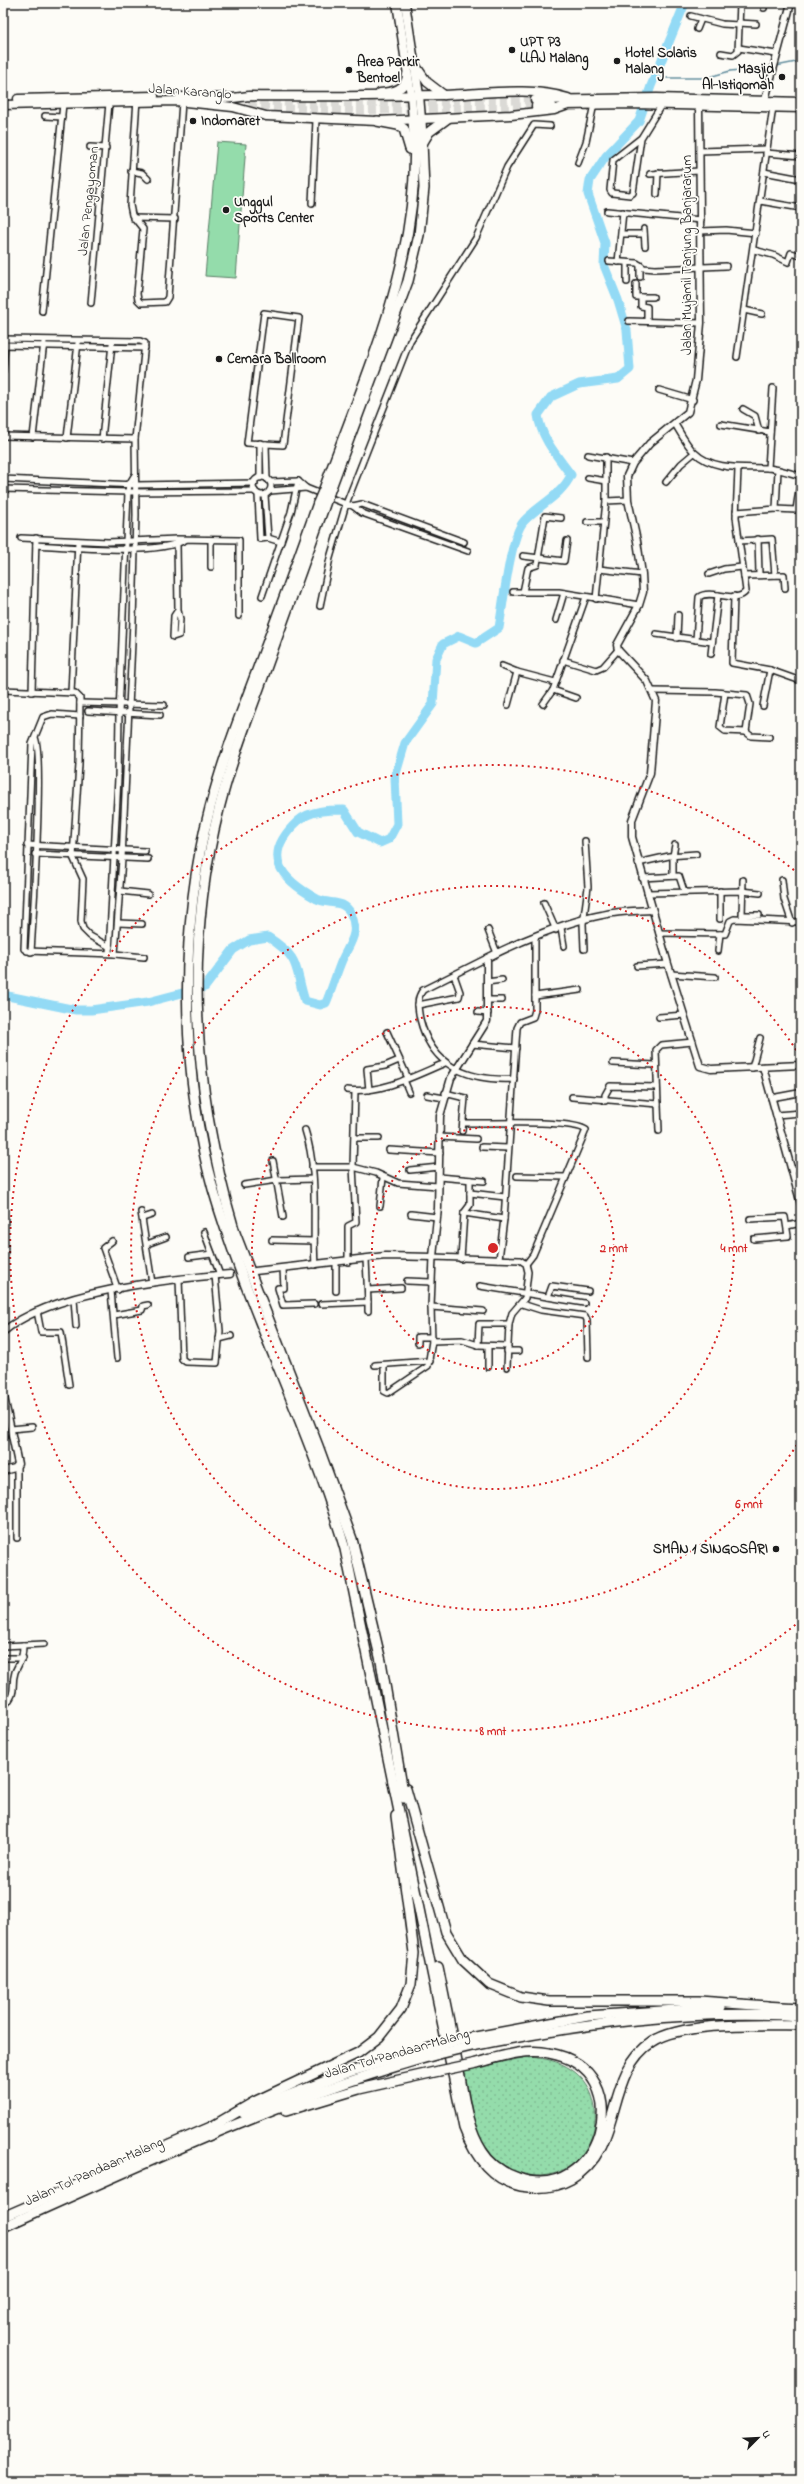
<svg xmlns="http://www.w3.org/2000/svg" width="804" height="2484" font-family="'Indie Flower',sans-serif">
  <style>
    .grass { fill: url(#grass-dots); stroke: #587c64 }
    .pitch { fill: #94dcab; stroke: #587c64 }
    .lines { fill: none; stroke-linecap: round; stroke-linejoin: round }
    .stream { stroke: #638e9e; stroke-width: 1.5 }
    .river { stroke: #93daf5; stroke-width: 9 }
    .trunk-tunnel { stroke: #dbdad6; stroke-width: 8; stroke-dasharray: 8 4; stroke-linecap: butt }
    .minor-casing { stroke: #1c1c1c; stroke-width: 8 }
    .tertiary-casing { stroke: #1c1c1c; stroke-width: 9 }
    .primary-casing { stroke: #1c1c1c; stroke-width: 11 }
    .trunk-casing { stroke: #1c1c1c; stroke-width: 11 }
    .motorway-casing { stroke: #1c1c1c; stroke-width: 12 }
    .minor { stroke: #fdfcf7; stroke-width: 5 }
    .tertiary { stroke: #fdfcf7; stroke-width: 6 }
    .primary { stroke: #fdfcf7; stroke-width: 8 }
    .trunk { stroke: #fdfcf7; stroke-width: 8 }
    .motorway { stroke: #fdfcf7; stroke-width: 9 }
    .motorway-bridge-casing { stroke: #1c1c1c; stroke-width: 12; stroke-linecap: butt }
    .motorway-bridge { stroke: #fdfcf7; stroke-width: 9 }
    .ring { fill: none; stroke: #d62828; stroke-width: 2; stroke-dasharray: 2 4 }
    .poi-dot { fill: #1c1c1c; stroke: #fdfcf7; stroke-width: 1.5 }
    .labels { text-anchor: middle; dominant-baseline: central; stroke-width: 3.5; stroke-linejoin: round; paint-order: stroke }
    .poi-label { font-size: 14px; font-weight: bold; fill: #1c1c1c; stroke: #fdfcf7; text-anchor: start }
    .street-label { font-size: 14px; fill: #1c1c1c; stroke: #fdfcf7 }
    .centre { fill: #d62828; stroke: #fdfcf7; stroke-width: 2 }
    .ring-label { font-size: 12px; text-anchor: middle; font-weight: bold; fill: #d62828; stroke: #fdfcf7; stroke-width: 3.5; stroke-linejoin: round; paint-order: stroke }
  </style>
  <defs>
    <pattern id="grass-dots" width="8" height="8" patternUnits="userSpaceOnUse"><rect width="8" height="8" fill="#94dcab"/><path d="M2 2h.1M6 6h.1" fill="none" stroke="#7fbc93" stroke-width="1.8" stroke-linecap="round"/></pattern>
  </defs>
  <rect width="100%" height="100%" fill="#fdfcf7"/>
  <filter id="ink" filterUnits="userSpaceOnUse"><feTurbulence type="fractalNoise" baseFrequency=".025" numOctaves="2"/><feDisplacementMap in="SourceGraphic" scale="8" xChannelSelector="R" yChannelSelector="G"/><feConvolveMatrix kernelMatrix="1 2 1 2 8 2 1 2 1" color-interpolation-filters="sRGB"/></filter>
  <g filter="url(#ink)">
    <!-- grass -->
    <path class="grass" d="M527 2057C633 2060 603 2193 523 2174 502 2170 488 2154 479 2135 471 2116 469 2091 464 2070Z"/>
    <!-- pitch -->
    <path class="pitch" d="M217 142 246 144 236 278 205 276Z"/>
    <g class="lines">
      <!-- stream -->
      <g class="stream">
        <path d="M776 66 801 61"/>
        <path d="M654 78H706L730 71 772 67"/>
      </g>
      <!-- river -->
      <path class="river" d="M3 995 76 1010H91L148 1002 205 987 233 950 249 940 268 937C302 959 294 967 305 1001L320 1005 326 1003C332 989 336 974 342 960 349 944 360 934 351 914 344 899 329 905 317 899 279 878 261 855 298 821 310 810 329 810 344 810L358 832 380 843 389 839 397 824 395 777 405 743 433 704 436 659 443 644 459 636 476 643 499 628C503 606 510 536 524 521 539 505 562 495 571 475 557 456 541 438 538 415L551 397 579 384 618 379 630 369 627 330 618 300 604 265 605 243 588 194 590 180 606 156 639 121 651 86 685 3"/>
      <!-- trunk-tunnel -->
      <g class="trunk-tunnel">
        <path d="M248 100 306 104 535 100"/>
        <path d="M249 107 350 111 536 106"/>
      </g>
      <!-- minor casing -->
      <g class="minor-casing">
        <g id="minor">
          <path d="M764 8V3"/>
          <path d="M691 16 722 24 739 25"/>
          <path d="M739 23 756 24"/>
          <path d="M697 29 701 19"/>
          <path d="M739 48 776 54"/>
          <path d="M721 53 733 55 738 51 740 3"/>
          <path d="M137 99 130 205 132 215 143 229 137 294 138 300 141 303 165 302 168 297 182 102"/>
          <path d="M45 116 62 117"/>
          <path d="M641 138 633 193 630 195 612 193 610 190 613 160 641 138 662 104"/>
          <path d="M90 147 106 148"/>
          <path d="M699 151 767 149"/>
          <path d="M766 153 801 156"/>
          <path d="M578 163 586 142 594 104"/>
          <path d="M131 171 142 173 148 179"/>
          <path d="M764 172 801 179"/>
          <path d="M650 174 699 171"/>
          <path d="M657 194 658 173"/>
          <path d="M760 201 801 208"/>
          <path d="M312 203 316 120"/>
          <path d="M607 211 701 220"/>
          <path d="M133 218 175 219"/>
          <path d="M644 229 645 246"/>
          <path d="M701 231 726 230 756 233"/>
          <path d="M622 234H644"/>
          <path d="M754 250 773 255 788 262 791 253 801 256"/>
          <path d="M609 261 637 263 644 268 655 269 726 266"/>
          <path d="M618 262 623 212"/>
          <path d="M640 277V265"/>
          <path d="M627 282V263"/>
          <path d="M636 284V297H641V306L647 307V320"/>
          <path d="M641 297H653"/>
          <path d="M91 303 109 103"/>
          <path d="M744 310 762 314"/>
          <path d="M42 311 63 104"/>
          <path d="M264 313 299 318 283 445 247 443Z"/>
          <path d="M629 321 701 323"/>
          <path d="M3 339 140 341 145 343 135 439 136 515 133 621 122 859 115 954"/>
          <path d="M3 345 145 348"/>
          <path d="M737 357 773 107"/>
          <path d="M3 371 5 342"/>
          <path d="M659 390 693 400"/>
          <path d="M743 409 755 416 759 431"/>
          <path d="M675 424C681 434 686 444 694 452 713 471 744 467 768 468 779 469 790 473 801 476"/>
          <path d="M721 424 770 432"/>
          <path d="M3 436 135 439"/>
          <path d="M33 437 44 342"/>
          <path d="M67 438 78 343"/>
          <path d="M102 439 112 344"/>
          <path d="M266 444 267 479"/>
          <path d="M588 455 633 463"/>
          <path d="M768 468 773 388"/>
          <circle cx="262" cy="486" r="9"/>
          <path d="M260 478V443"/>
          <path d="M588 478 606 481"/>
          <path d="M3 479 136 485 255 483"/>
          <path d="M270 482 298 481 306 488 346 504 410 341 476 238 507 167 534 125 550 126"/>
          <path d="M666 482 681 464 694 453"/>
          <path d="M3 489 128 492 255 491"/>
          <path d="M270 491 306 488"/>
          <path d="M258 494 260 539 268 538 265 495"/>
          <path d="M606 501 628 500"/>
          <path d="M353 506 362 513 468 551"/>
          <path d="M776 509 796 510 801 476"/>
          <path d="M736 512 776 509 778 470"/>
          <path d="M587 522H603"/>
          <path d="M21 538 108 542 177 539 239 540V616"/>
          <path d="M268 538 281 542"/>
          <path d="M758 539 759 574"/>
          <path d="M211 540V567"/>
          <path d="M739 541 772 539 775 575"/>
          <path d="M177 543 178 610 180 619 179 635 173 637 174 616 178 610"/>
          <path d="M36 545C70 547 157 556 185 540"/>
          <path d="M523 556 564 561 567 541"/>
          <path d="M599 569 642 574"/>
          <path d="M709 574 724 569 742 567"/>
          <path d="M744 576 784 575 785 588"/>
          <path d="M513 592H559L639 605"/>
          <path d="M523 592 528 568 537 565 545 516 561 518"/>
          <path d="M262 596 291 512 298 481"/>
          <path d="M734 596 732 663 770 670"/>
          <path d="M596 599 606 501V457"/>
          <path d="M320 606 330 558 346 504 353 506 362 504 464 542"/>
          <path d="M556 620 564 593"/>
          <path d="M656 634 712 642"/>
          <path d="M677 638 678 615"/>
          <path d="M696 640 699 597C711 588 737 605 746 591L736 517 738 469"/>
          <path d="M711 654 718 595"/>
          <path d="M563 660 596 670 603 667 618 650"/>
          <path d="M502 666 517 672 555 682"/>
          <path d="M3 690 75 693 80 698 79 764 73 857 83 879 81 921 83 929 90 936 110 947"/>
          <path d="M553 690 576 698"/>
          <path d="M653 691 715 692 747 695 750 704 746 732 725 731 720 727 725 693"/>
          <path d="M32 692 36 538"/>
          <path d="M71 693 78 541"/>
          <path d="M80 703 164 705"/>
          <path d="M543 704 553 690 586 597"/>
          <path d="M508 705 517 672"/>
          <path d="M763 706 770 670 801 681"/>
          <path d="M88 711 160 715"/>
          <path d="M80 716 52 714 43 717 32 744 24 949 27 951 115 954 144 957"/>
          <path d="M746 732 751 736 769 737"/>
          <path d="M27 845 145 851"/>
          <path d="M35 854 148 859"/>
          <path d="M638 863 669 856 696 854"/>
          <path d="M673 876V856L675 845"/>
          <path d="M642 878 679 876 684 891"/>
          <path d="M743 880 742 915H759"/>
          <path d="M782 880 784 899 792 923"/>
          <path d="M120 891 148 894"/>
          <path d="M720 891V919"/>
          <path d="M647 893 742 891 760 893"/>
          <path d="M544 903 556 930"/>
          <path d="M118 923 142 924"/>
          <path d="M561 928 564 946"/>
          <path d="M488 930 497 953"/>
          <path d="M659 933 725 934 730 921 734 919 801 922"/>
          <path d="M584 949 583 924 588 887 585 841"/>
          <path d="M718 951 720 934"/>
          <path d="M31 952C33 923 44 750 35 738"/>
          <path d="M109 953 118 778 119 714 128 492 129 484 134 476"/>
          <path d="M487 958 423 990C416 998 418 1009 420 1019 432 1068 469 1081 514 1079"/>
          <path d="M637 966 668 964"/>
          <path d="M671 974 715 977"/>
          <path d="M487 982 502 980"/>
          <path d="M535 996 580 990"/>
          <path d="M488 1000H502"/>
          <path d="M418 1005 459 997 460 992 454 975"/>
          <path d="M478 1012 488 1013"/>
          <path d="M659 1017 684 1015"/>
          <path d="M387 1032 408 1078"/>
          <path d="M472 1044 516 1048"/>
          <path d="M613 1063 655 1065"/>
          <path d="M752 1068 760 1038"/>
          <path d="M404 1080 409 1092"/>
          <path d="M347 1090C381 1094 414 1076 445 1063"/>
          <path d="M369 1090 367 1069 385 1066 399 1060"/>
          <path d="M445 1093 465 1098 462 1131"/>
          <path d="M427 1095 444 1098"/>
          <path d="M572 1097 658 1104"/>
          <path d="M771 1098 798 1093"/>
          <path d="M605 1101V1095L610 1086 657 1087"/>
          <path d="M776 1115 801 1113"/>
          <path d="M463 1123C486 1124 572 1119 586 1130L533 1255 526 1264"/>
          <path d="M305 1130C319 1173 312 1221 315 1265"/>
          <path d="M659 1131 656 1050 661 1045 693 1042"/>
          <path d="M439 1137 476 1139"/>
          <path d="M356 1138H379"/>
          <path d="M482 1147 508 1148"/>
          <path d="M389 1150 440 1153"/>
          <path d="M273 1161 283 1217"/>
          <path d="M312 1167H353L376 1173 398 1183 438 1186"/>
          <path d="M792 1169H801"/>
          <path d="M410 1170 439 1167"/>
          <path d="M517 1176 566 1177"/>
          <path d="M439 1177 484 1181"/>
          <path d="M244 1185 277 1180 313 1179"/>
          <path d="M470 1193 505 1197"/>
          <path d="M380 1206 383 1178"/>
          <path d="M141 1212 152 1283"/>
          <path d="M464 1213 504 1219"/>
          <path d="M411 1214 437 1217"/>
          <path d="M143 1218 152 1215"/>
          <path d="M750 1219 785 1217 788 1236 754 1239"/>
          <path d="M787 1226 801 1223"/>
          <path d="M204 1232 220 1275"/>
          <path d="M272 1240 314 1241"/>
          <path d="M112 1241 103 1248 118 1290"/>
          <path d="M147 1244 166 1237"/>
          <path d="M189 1257 212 1254"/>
          <path d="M461 1259 464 1213 470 1205V1180"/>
          <path d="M499 1259 504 1219 517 1028 520 1022 533 1017 535 1010V937"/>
          <path d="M348 1262V1226L356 1222 353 1167 355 1091"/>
          <path d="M283 1269 284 1288H278L283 1305 314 1304"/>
          <path d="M179 1279 182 1359 186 1362 217 1363 220 1331 215 1275"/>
          <path d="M407 1281 431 1282"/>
          <path d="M480 1286 584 1303"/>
          <path d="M368 1290 401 1288"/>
          <path d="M111 1291 117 1358"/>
          <path d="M336 1291V1263"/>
          <path d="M548 1297 552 1286 588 1291"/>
          <path d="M74 1299 76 1326"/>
          <path d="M321 1304 368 1302 366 1259"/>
          <path d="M522 1304 541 1310 585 1316 587 1320 588 1357"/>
          <path d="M431 1307 483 1311"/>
          <path d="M37 1311 41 1332H61L69 1385"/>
          <path d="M368 1311V1302"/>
          <path d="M114 1315 142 1310 143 1306 148 1305"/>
          <path d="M219 1339 231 1336"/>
          <path d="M432 1341 462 1340 478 1345 507 1346"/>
          <path d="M418 1343V1337H431"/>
          <path d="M478 1345 479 1324H509"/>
          <path d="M507 1351H518"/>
          <path d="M375 1365 430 1361"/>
          <path d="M384 1365V1391L388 1393 428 1366 432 1341 431 1307 433 1257 520 1260 526 1264 528 1272 525 1298 512 1313 509 1324 507 1367"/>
          <path d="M488 1367V1346"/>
          <path d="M11 1429 32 1427"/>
          <path d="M17 1466V1538"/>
          <path d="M3 1646 44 1644"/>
          <path d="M3 1658H23"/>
          <path d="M3 1707C19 1691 10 1688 15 1672 20 1661 23 1659 23 1645"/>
        </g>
      </g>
      <!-- tertiary casing -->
      <g class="tertiary-casing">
        <g id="tertiary">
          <path d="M765 100 791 3"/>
          <path d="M699 105 701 323 696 380 688 412 650 443 633 463 627 476 628 500 637 541 642 574 643 592 639 605 617 645 618 650 647 681 656 701 650 773 632 820V837L668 964 700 1066 711 1069 801 1065"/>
          <path d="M763 1067 801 1204"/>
          <path d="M255 1271 385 1256 433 1257 438 1208 440 1116 451 1078 487 1021V958C518 942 568 921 602 915 618 911 635 911 652 910"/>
          <path d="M3 1332C50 1291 168 1279 230 1274"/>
          <path d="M3 1392 18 1464 15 1468 3 1471"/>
        </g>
      </g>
      <!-- primary casing -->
      <g class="primary-casing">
        <g id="primary">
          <path d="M397 3 411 95"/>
          <path d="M405 3 419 95"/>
          <path d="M416 66 427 82 444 95"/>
          <path d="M380 93C393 92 406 90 407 75"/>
        </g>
      </g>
      <!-- trunk casing -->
      <g class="trunk-casing">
        <g id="trunk">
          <path d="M411 95 413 120"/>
          <path d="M419 95 421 119"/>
          <path d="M180 97 233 98 249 96C314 97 379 96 444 95 484 94 529 86 568 98"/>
          <path d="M18 99 154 96"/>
          <path d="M535 100 657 98 801 102"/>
          <path d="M3 105 176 101 233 107 266 116 377 121 511 115 554 110 568 105"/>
          <path d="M564 105 635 104 801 108"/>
          <path d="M536 106H552"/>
        </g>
      </g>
      <!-- motorway casing -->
      <g class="motorway-casing">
        <g id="motorway">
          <path d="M377 121 398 125 404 129 410 149"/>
          <path d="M423 142 429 132 448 118"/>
          <path d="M324 489C368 369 425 250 413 120"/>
          <path d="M329 493 408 281 419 235 424 188 421 119"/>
          <path d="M318 503C298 560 277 617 256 673 239 718 222 762 210 808 179 925 180 1072 213 1189 249 1312 309 1426 345 1549L464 2128C474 2155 491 2180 521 2186 539 2189 555 2188 571 2179 625 2149 603 2074 652 2042 683 2021 763 2025 801 2025"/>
          <path d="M324 507C303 565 283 622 262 680 246 723 230 765 219 809 183 950 194 1095 235 1233L318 1446 352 1539 381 1661 404 1798"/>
          <path d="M406 1789 446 1932 463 1960 489 1984 521 1997 549 2001H699L768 2006"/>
          <path d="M438 1967C445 2002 452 2036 459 2071 464 2098 467 2128 482 2151 490 2164 503 2173 518 2178 598 2207 644 2070 549 2053 525 2048 500 2057 477 2063"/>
          <path d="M763 2006 801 2008"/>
          <path d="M470 2038 588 2016 720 2007"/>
          <path d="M472 2046C580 2024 690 2009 801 2016"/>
          <path d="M286 2111 359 2089 439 2071"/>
          <path d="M243 2113 349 2072 437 2046"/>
          <path d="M213 2126 256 2101 358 2053 379 2037 401 2009 411 1984 414 1953 396 1816"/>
          <path d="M3 2217 218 2124"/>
          <path d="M3 2227C145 2163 288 2095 439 2054"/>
        </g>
      </g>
      <!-- minor -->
      <use href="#minor" class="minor"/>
      <!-- tertiary -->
      <use href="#tertiary" class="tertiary"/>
      <!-- primary -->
      <use href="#primary" class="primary"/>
      <!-- trunk -->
      <use href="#trunk" class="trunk"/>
      <!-- motorway -->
      <use href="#motorway" class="motorway"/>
      <!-- motorway-bridge casing -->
      <g class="motorway-bridge-casing">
        <g id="motorway-bridge">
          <path d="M318 503 324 489"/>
          <path d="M324 507 329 493"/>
          <path d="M437 2046 470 2038"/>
          <path d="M439 2054 472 2046"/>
          <path d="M439 2071 477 2063"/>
        </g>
      </g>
      <!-- motorway-bridge -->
      <use href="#motorway-bridge" class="motorway-bridge"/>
    </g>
  </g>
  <!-- distance rings -->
  <g class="ring">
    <circle cx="493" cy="1248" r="121"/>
    <circle cx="493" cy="1248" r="241"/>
    <path d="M800 1440A362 362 0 1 1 800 1056"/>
    <path d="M800 1621A483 483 0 1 1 800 875"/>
  </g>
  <!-- markers -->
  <g class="poi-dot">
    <circle cx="512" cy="50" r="4"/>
    <circle cx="617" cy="61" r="4"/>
    <circle cx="349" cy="70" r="4"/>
    <circle cx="782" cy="77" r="4"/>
    <circle cx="193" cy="121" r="4"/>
    <circle cx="226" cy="210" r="4"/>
    <circle cx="219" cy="359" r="4"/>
    <circle cx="776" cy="1549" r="4"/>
  </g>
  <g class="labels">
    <!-- poi labels -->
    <g class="poi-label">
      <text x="520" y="42">UPT P3<tspan x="520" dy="16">LLAJ Malang</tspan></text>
      <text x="625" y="53">Hotel Solaris<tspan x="625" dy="16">Malang</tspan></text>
      <text x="357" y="62">Area Parkir<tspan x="357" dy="16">Bentoel</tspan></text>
      <text x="774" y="69" text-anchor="end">Masjid<tspan x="774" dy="16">Al-Istiqomah</tspan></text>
      <text x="201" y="121">Indomaret</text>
      <text x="234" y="202">Unggul<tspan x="234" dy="16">Sports Center</tspan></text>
      <text x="227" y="359">Cemara Ballroom</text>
      <text x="768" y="1549" text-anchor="end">SMAN 1 SINGOSARI</text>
    </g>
    <!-- street labels -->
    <g class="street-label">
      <text transform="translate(190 92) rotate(4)">Jalan Karanglo</text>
      <text transform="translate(89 201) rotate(-84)">Jalan Pengayoman</text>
      <text transform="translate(687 255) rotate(-90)">Jalan Mujamil Tanjung Banjararum</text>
      <text transform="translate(397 2054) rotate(-16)">Jalan Tol Pandaan–Malang</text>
      <text transform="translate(94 2172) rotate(-24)">Jalan Tol Pandaan–Malang</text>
    </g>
  </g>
  <circle cx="493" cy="1248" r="6" class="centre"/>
  <g class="ring-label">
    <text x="614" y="1252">2 mnt</text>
    <text x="734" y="1252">4 mnt</text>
    <text x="749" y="1508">6 mnt</text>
    <text x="493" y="1735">8 mnt</text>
  </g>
  <!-- margin -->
  <rect width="804" height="2484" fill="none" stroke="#fdfcf7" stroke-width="16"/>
  <rect x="8" y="8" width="788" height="2468" fill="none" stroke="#1c1c1c" stroke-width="1.5" filter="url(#ink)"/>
  <!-- north arrow -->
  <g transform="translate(758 2438) rotate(66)" stroke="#fdfcf7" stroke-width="3" paint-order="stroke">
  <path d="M0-3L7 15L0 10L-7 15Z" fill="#1c1c1c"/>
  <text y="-6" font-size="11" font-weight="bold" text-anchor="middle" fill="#1c1c1c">U</text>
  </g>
</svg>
